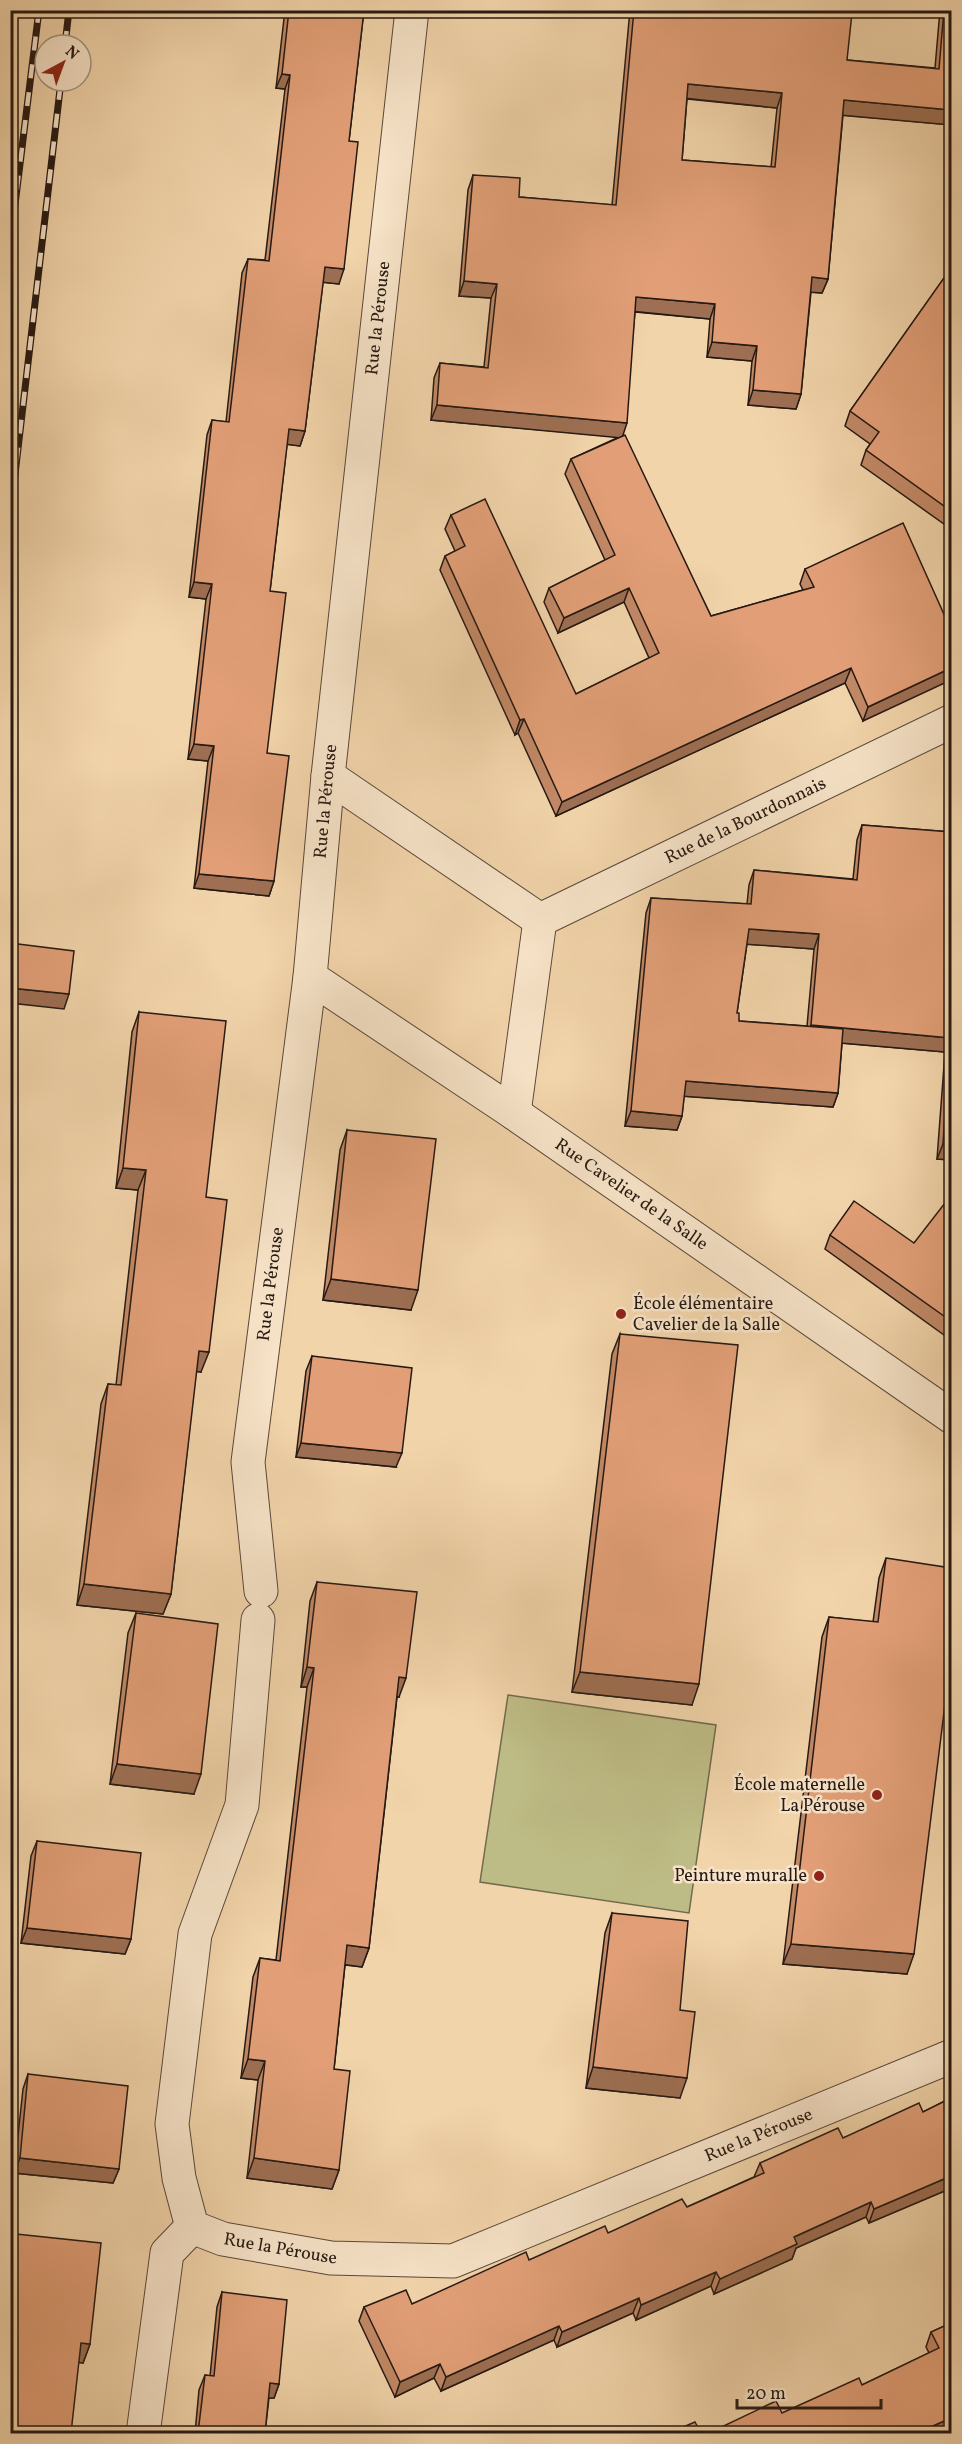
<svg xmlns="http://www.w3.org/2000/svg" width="962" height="2444" font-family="Vollkorn,serif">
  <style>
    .park { fill: #bebc86; stroke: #726a4c; stroke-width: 1.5 }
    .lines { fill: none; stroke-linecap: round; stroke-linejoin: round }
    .minor-casing { stroke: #594839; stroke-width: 35 }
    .minor { stroke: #f7e3c8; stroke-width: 33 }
    .rail-casing { stroke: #261913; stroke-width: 7 }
    .rail { stroke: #f7e3c8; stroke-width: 4.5; stroke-dasharray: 14; stroke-linecap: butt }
    .wall { fill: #c28966; stroke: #261913; stroke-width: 1.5; fill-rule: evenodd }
    .shaded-wall { fill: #9e6f53; stroke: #261913; stroke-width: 1.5 }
    .building { fill: #e29f77; stroke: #261913; stroke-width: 1.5; fill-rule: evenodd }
    .poi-dot { fill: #8f2418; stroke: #f7e3c8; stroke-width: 2 }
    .labels { text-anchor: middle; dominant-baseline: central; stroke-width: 5; stroke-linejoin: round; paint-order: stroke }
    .street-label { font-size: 18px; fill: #261913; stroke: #f7e3c8 }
    .poi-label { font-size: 18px; fill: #261913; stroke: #f7e3c8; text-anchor: end }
  </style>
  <rect width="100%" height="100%" fill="#f2d4aa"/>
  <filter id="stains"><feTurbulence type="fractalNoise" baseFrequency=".00333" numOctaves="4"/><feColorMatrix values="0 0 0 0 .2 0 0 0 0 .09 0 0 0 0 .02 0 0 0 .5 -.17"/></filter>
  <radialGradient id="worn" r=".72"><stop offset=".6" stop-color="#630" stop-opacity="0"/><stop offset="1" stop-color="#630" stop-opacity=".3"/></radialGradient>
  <!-- park -->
  <path class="park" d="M508 1695 716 1725 689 1913 480 1882Z"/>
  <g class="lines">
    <!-- minor casing -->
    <g class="minor-casing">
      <g id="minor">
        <path d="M328 776 540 920"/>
        <path id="s1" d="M310 977 514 1113 952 1417"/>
        <path id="s2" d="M514 1113 540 920 952 721"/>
        <path id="s3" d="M261 1591 248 1462 310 977 328 776 412 10"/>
        <path id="s4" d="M258 1620 242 1805 195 1934 172 2124 179 2178 192 2227 223 2239 331 2258 453 2261 952 2056"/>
        <path d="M143 2434 167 2253 192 2227"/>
      </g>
    </g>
    <!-- minor -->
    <use href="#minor" class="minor"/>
    <!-- rail casing -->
    <g class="rail-casing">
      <g id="rail">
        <path d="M65 45 69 10"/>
        <path d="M10 245 39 10"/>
        <path d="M10 517 61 81"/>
      </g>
    </g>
    <!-- rail -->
    <use href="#rail" class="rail"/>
  </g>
  <!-- wall -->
  <g class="wall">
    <path d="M285 10H364L349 141 339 284 323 282 305 431 300 446 287 444 270 591 267 753 274 881 269 896 194 888 208 761 188 759 206 599 189 597 207 435 212 420 226 422 242 273 248 259 265 260 285 89 276 88Z"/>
    <path d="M630 10H830L847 60 935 68 940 10H951V125L843 115 828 279 822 293 811 292 801 394 796 409 748 405 752 361 707 357 710 319 635 312 623 436 711 616 803 590 800 584 805 569 951 630 863 721 845 683 556 816 518 733 515 735 440 570 445 556 455 551 445 529 451 515 576 694 649 658 624 602 558 633 544 602 549 588 605 560 565 474 571 459 619 437 431 420 434 378 440 363 484 367 491 298 459 296 468 190 473 175 519 197 612 205ZM687 99 777 108 771 167 682 160Z"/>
    <path d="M951 268V529L861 465 866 450 870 444 845 426 850 411Z"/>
    <path d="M862 825 951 832V1160L937 1159 945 1052 842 1043 838 1093 833 1107 684 1096 682 1116 677 1130 625 1126 646 913 651 898 747 904 749 885 754 870 853 879 857 840ZM747 944 814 949 807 1026 739 1021 737 1013Z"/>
    <path d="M139 1012 206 1197 201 1372 196 1371 171 1594 163 1614 77 1605 101 1404 108 1384 116 1385 138 1190 116 1188 132 1032Z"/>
    <path d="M347 1130 411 1310 323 1300 340 1150Z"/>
    <path d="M951 1207V1340L825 1249 830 1235 914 1243Z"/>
    <path d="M620 1334 692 1705 572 1692 612 1354Z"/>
    <path d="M312 1356 396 1467 296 1457 306 1371Z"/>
    <path d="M886 1558 907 1974 783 1964 822 1637 829 1617 873 1622 879 1578Z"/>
    <path d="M317 1582 399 1697H397L369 1948 362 1967 345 1965 334 2069 339 2170 332 2189 247 2178 258 2080 241 2078 253 1977 260 1958 276 1960 307 1687H301L310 1601Z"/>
    <path d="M136 1613 194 1794 110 1784 128 1633Z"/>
    <path d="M37 1841 131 1939 125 1954 21 1943 31 1856Z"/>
    <path d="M612 1913 680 2010V2098L586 2088 605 1933Z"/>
    <path d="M28 2074 119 2169 113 2183 14 2173 23 2089Z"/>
    <path d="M951 2098V2198H950L947 2190 869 2223 866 2217 796 2248 792 2259 714 2294 711 2286 636 2320 633 2313 557 2347 554 2340 441 2391 434 2378 395 2397 359 2321 364 2307 412 2304 529 2260 608 2233 687 2207 754 2177 760 2163 843 2138 923 2112Z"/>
    <path d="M16 2234 90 2344 83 2363 79 2362 10 2433V2249Z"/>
    <path d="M222 2292 279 2384 274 2398H269L265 2433H195L199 2390 205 2375 210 2376 217 2307Z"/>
    <path d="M951 2323 944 2433 782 2413 862 2385 929 2353 926 2347 931 2332Z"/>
  </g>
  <!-- shaded-wall -->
  <g class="shaded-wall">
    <path d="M282 74 290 75 285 89 276 88Z"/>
    <path d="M688 84 782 93 777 108 683 98Z"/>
    <path d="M844 100 951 110V125L839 115Z"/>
    <path d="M325 267 344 269 339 284 320 282Z"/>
    <path d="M812 277 828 279 822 293 807 292Z"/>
    <path d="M464 281 497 284 491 298 459 296Z"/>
    <path d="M636 297 715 304 710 319 630 311Z"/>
    <path d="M712 342 757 346 752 361 707 357Z"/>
    <path d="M753 390 801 394 796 409 748 405Z"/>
    <path d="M437 405 627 423 622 438 431 420Z"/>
    <path d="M289 429 305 431 300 446 284 444Z"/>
    <path d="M194 582 212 584 206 599 189 597Z"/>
    <path d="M629 588 624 602 558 633 564 618Z"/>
    <path d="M851 668 845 683 556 816 562 802Z"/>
    <path d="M951 668V680L863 721 868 707Z"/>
    <path d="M524 719 518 733 515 735 520 720Z"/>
    <path d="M194 744 214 746 208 761 188 759Z"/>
    <path d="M199 874 274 881 269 896 194 888Z"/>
    <path d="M749 929 819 934 814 949 743 944Z"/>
    <path d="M10 988 69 994 64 1009 10 1003Z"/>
    <path d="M811 1025 950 1038 945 1052 805 1040Z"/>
    <path d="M686 1081 838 1093 833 1107 680 1096Z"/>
    <path d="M631 1111 682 1116 677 1130 625 1126Z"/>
    <path d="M943 1144 951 1145V1160L937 1159Z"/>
    <path d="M123 1168 146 1170 138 1190 116 1188Z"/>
    <path d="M331 1279 418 1290 411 1310 323 1300Z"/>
    <path d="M199 1351 209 1352 201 1372 191 1371Z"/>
    <path d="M301 1443 402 1453 396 1467 296 1457Z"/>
    <path d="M84 1584 171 1594 163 1614 77 1605Z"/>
    <path d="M307 1667 314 1668 307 1687H301Z"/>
    <path d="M580 1672 699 1684 692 1705 572 1692Z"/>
    <path d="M399 1677 406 1678 399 1697 392 1696Z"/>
    <path d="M117 1764 201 1774 194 1794 110 1784Z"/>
    <path d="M27 1928 131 1939 125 1954 21 1943Z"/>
    <path d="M791 1944 914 1954 907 1974 783 1964Z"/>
    <path d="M347 1945 369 1948 362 1967 340 1964Z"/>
    <path d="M248 2059 265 2061 258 2080 241 2078Z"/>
    <path d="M593 2067 687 2078 680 2098 586 2088Z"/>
    <path d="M20 2158 119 2169 113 2183 14 2173Z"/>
    <path d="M254 2158 339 2170 332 2189 247 2178Z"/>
    <path d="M951 2176 947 2190 869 2223 874 2209Z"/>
    <path d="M871 2202 866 2217 796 2248 792 2259 714 2294 720 2279 794 2237Z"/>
    <path d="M716 2272 711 2286 636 2320 641 2305Z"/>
    <path d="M639 2298 633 2313 557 2347 562 2332Z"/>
    <path d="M559 2326 554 2340 441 2391 446 2377Z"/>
    <path d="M81 2343 90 2344 83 2363 74 2362Z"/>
    <path d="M440 2364 434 2378 395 2397 400 2382Z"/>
    <path d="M270 2383 279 2384 274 2398H265Z"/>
    <path d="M951 2418V2430L944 2433H917Z"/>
  </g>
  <!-- building -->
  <g class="building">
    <path d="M289 10H364L349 141 358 142 344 269 325 267 305 431 289 429 270 591 286 593 267 753 289 756 274 881 199 874 214 746 194 744 212 584 194 582 212 420 229 422 248 259 269 261 290 75 282 74Z"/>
    <path d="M634 10H830L852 13 847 60 939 69 944 10H951V110L844 100 828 279 812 277 801 394 753 390 757 346 712 342 715 304 636 297 627 423 437 405 440 363 488 368 497 284 464 281 473 175 520 178 519 197 616 205ZM688 84 782 93 775 167 682 160Z"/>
    <path d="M951 268V375L949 379 951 381V511L866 450 879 432 850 411Z"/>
    <path d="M625 435 711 616 814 587 805 569 903 523 951 630V668L868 707 851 668 562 802 524 719 520 720 445 556 465 546 451 515 485 499 576 694 659 653 629 588 564 618 549 588 615 555 571 459Z"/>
    <path d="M862 825 951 832V1145L943 1144 950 1038 811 1025 819 934 749 929 737 1013H739V1021L843 1029 838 1093 686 1081 682 1116 631 1111 651 898 751 904 754 870 857 880Z"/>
    <path d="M10 943 74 951 69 994 10 988Z"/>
    <path d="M139 1012 226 1021 206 1197 227 1200 209 1352 199 1351 171 1594 84 1584 108 1384 121 1385 146 1170 123 1168Z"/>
    <path d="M347 1130 436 1139 418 1290 331 1279Z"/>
    <path d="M854 1201 914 1243 945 1203 951 1207V1321L830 1235Z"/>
    <path d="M620 1334 738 1345 699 1684 580 1672Z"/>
    <path d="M312 1356 412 1368 402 1453 301 1443Z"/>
    <path d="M886 1558 951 1568V1656L914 1954 791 1944 829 1617 878 1622Z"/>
    <path d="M317 1582 417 1592 406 1678 399 1677 369 1948 347 1945 334 2069 350 2071 339 2170 254 2158 265 2061 248 2059 260 1958 280 1961 314 1668 307 1667Z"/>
    <path d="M136 1613 218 1624 201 1774 117 1764Z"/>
    <path d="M37 1841 141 1853 131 1939 27 1928Z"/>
    <path d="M612 1913 688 1921 680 2010 695 2012 687 2078 593 2067Z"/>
    <path d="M28 2074 128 2086 119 2169 20 2158Z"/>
    <path d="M951 2098V2176L874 2209 871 2202 794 2237 797 2244 720 2279 716 2272 641 2305 639 2298 562 2332 559 2326 446 2377 440 2364 400 2382 364 2307 406 2290 412 2304 526 2252 529 2260 605 2226 608 2233 682 2199 687 2207 764 2173 760 2163 838 2128 843 2138 919 2103 923 2112Z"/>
    <path d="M16 2234 101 2243 90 2344 81 2343 71 2433H10V2280Z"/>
    <path d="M222 2292 287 2300 279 2384 270 2383 265 2433H198L205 2375 214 2376Z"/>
    <path d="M951 2323V2418L917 2433H709L776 2401 782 2413 859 2378 862 2385 939 2348 931 2332Z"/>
    <path d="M695 2422 701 2433H669Z"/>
  </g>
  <!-- markers -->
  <g class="poi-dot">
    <circle cx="621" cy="1314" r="6"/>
    <circle cx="877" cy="1795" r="6"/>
    <circle cx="819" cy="1876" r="6"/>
  </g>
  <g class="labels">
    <!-- street labels -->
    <g class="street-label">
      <text stroke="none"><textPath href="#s3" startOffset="1281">Rue la Pérouse</textPath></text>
      <text stroke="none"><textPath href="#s3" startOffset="795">Rue la Pérouse</textPath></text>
      <text stroke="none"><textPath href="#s2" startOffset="423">Rue de la Bourdonnais</textPath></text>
      <text stroke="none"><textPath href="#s1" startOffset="388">Rue Cavelier de la Salle</textPath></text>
      <text stroke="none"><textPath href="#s3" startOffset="309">Rue la Pérouse</textPath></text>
      <text stroke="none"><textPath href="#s4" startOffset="1215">Rue la Pérouse</textPath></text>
      <text stroke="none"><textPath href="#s4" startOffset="711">Rue la Pérouse</textPath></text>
    </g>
    <!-- poi labels -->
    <g class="poi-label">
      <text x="633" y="1304" text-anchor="start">École élémentaire<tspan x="633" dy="21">Cavelier de la Salle</tspan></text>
      <text x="865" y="1785">École maternelle<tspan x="865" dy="21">La Pérouse</tspan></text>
      <text x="807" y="1876">Peinture muralle</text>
    </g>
  </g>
  <!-- margin -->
  <rect width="962" height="2444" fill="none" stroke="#f2d4aa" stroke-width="36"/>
  <rect x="12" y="12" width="938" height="2420" fill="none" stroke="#261913" stroke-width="3"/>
  <rect x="18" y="18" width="926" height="2408" fill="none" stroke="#261913" stroke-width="1.5"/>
  <!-- north arrow -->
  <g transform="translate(63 63) rotate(41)"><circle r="28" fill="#f7e3c8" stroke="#a39280" stroke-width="1.5"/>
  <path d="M0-4.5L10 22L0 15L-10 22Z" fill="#8f2418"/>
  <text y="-9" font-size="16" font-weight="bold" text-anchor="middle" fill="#261913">N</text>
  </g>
  <!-- scale -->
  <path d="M737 2399v9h144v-9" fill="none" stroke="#261913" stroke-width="3"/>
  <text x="746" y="2399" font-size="18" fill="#261913" stroke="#f7e3c8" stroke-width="4.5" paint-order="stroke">20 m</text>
  <rect width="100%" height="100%" filter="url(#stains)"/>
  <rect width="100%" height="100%" fill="url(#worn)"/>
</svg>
